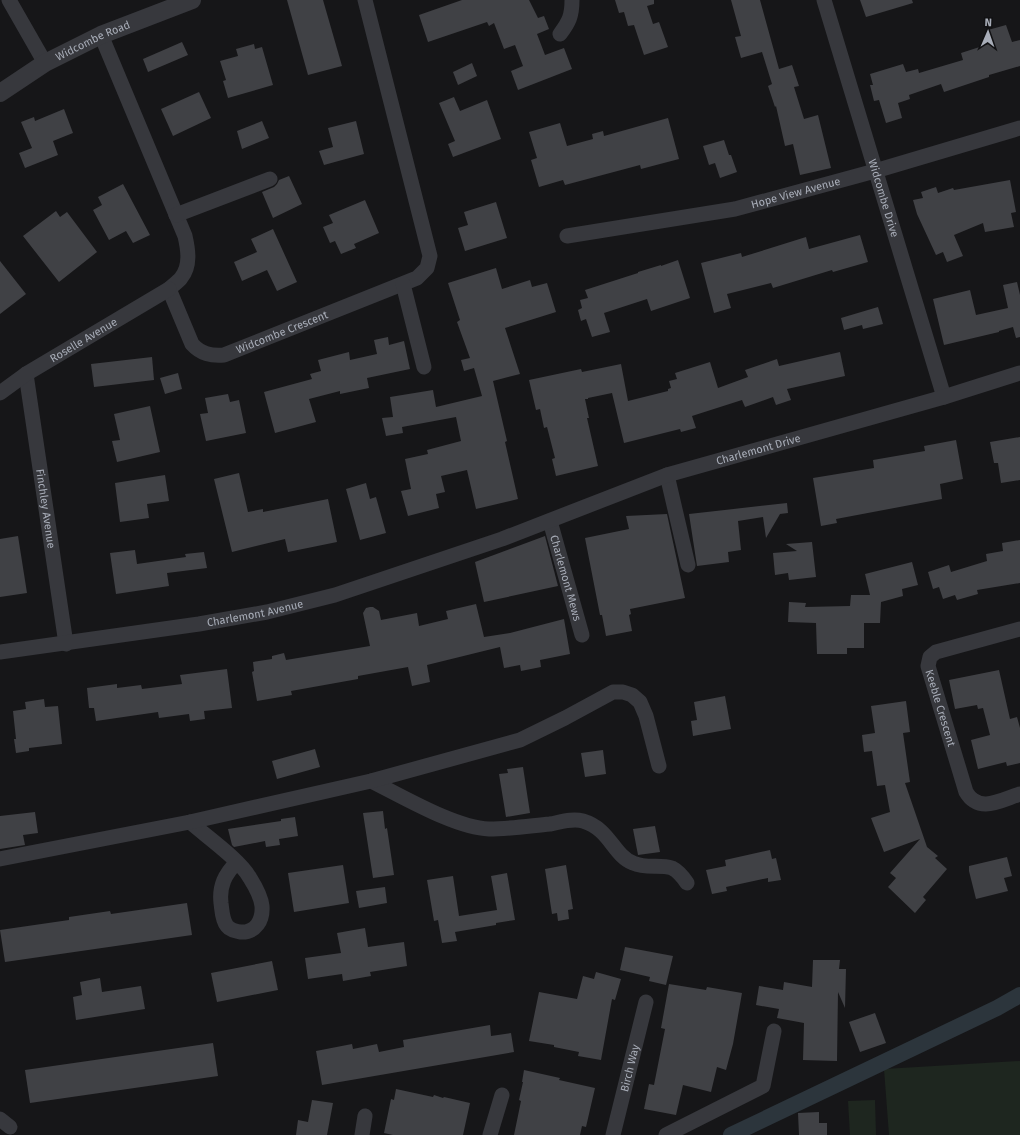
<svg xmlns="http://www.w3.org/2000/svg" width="1020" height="1135" font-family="'Fira Sans',sans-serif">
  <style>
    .green { fill: #1e261f }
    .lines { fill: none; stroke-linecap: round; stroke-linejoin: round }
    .canal { stroke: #2c353c; stroke-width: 16 }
    .building { fill: #404145 }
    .minor { stroke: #37383d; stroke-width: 15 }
    .tertiary { stroke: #37383d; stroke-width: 18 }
    .labels { text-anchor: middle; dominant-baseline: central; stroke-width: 4; stroke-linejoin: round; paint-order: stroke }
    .street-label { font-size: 11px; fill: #a8adb8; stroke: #111113 }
  </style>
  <rect width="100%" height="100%" fill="#161618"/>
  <!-- green -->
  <g class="green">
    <path d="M1020 1061V1135H889L884 1069Z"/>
    <path d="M875 1100 876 1135H850L848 1101Z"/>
  </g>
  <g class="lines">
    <!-- canal -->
    <path class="canal" d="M731 1135 997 1008 1020 995"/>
  </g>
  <!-- building -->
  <g class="building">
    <path d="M287 0H323L342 66 308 75Z"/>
    <path d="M462 0H529L538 18 544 16 549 29 537 34 545 55 564 48 572 69 518 90 511 71 523 66 515 45 504 49 494 23 489 26 487 22 428 42 419 15Z"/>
    <path d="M615 0H654V4L647 6 653 24 659 22 668 47 644 55 634 25 628 26 624 12 619 13Z"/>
    <path d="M731 0H760L779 69 792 65 799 86 794 87 804 119 818 115 831 168 800 175 793 144 785 146 776 106 775 107 768 86 772 84 762 52 741 58 735 37 741 36Z"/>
    <path d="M860 0H912L913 3 866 17Z"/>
    <path d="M1006 25 1012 42 1020 40V66L989 75V77L944 92 941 84 909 95 910 99 898 103 902 118 886 123 879 100 874 101 870 85H873L870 74 903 64 906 72 918 69 919 73 963 60 961 53 992 43 988 30Z"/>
    <path d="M182 42 188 55 148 72 143 59Z"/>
    <path d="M254 44 255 49 262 47 273 85 228 98 223 81 226 80 220 61 238 56 236 49Z"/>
    <path d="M472 63 477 76 458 85 453 72Z"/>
    <path d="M199 92 211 118 173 136 161 109Z"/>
    <path d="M454 97 460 111 487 100 501 139 453 157 448 144 455 141 439 103Z"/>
    <path d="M64 109 73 133 53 141 58 155 25 168 19 153 32 148 21 122 34 117 35 121Z"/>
    <path d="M668 118 679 159 641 169 640 165 565 185 563 180 539 187 531 160 537 158 529 132 560 123 567 146 593 139 592 134 603 131 604 136Z"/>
    <path d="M262 121 269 138 242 149 237 131Z"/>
    <path d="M356 121 364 154 324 165 319 151 333 147 328 128Z"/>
    <path d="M724 140 729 155H731L737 172 720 178 715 163 709 165 703 146Z"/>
    <path d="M289 176 302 204 273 218 262 192 274 187 277 184 279 180Z"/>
    <path d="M1010 180 1016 212 1011 213 1014 227 985 232 983 223 954 235 963 256 947 262 943 252 936 255 917 214 913 200 923 198 921 192 936 187 938 193 953 188 954 190Z"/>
    <path d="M123 184 150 235 133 243 126 231 109 240 93 210 102 205 98 197Z"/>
    <path d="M365 200 379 233 354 244 356 248 341 254 335 241 330 243 323 227 333 223 329 215Z"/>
    <path d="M496 202 507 238 465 251 458 228 468 225 464 212Z"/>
    <path d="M56 211 60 217 67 212 97 252 59 282 23 236Z"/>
    <path d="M273 229 297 282 277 291 267 270 242 281 234 262 257 252 251 239Z"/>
    <path d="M860 235 868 262 833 272 832 270 773 288 771 283 727 294 731 308 714 313 701 263 741 253 742 257 806 237 809 249Z"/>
    <path d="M678 260 690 298 651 311 647 299 604 313 610 332 592 337 586 319 581 321 578 310 582 308 580 300 588 298 585 290 638 273V272L661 265V266Z"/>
    <path d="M0 261 26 294 0 314Z"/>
    <path d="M496 268 502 289 530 280 532 287 547 283 556 312 505 328 520 374 493 381 507 441 505 442 518 499 476 509 467 470 441 476 445 492 436 494 439 508 408 516 401 491 411 489 405 459 428 454 427 450 461 441 456 417 402 427 403 433 386 436 382 418 393 417 390 397 433 390 436 407 482 396 474 368 464 371 461 360 470 358 457 322 460 320 448 283Z"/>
    <path d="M1017 282 1020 295V337L1016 338 1013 327 999 331V332L944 345 933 299 970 290 976 315 1008 308 1003 285Z"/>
    <path d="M878 307 883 324 863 329 862 325 844 330 841 318Z"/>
    <path d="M388 337 389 345 404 341 410 369 367 378 369 388 340 394V391L309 399 316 422 275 433 264 392 312 379 310 374 321 371 318 360 349 352 350 360 377 354 374 340Z"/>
    <path d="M840 352 845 376 787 389 791 400 776 405 773 397 745 407 742 400 692 416 696 428 681 432 680 429 624 443 612 393 588 398V399H585L589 418H587L598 466 556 476 552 459 555 458 547 427 544 428 540 409 536 410 529 380 581 369 582 372 621 364 628 401 668 391V389L671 388 669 381 677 379 675 373 710 362 718 388 748 377 745 370 777 359 779 366Z"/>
    <path d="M152 357 154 380 94 387 91 364Z"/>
    <path d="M178 373 182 389 165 394 160 378Z"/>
    <path d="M228 394 230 402 239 400 246 433 206 441 200 414 208 413 205 398Z"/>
    <path d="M150 406 160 452 117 462 112 441 120 440 114 414Z"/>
    <path d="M1020 437V480L1001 483 998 463H994L990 442Z"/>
    <path d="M956 440 963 479 940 484 942 499 836 519 837 523 821 526 813 478 874 468 873 460 925 451 924 446Z"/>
    <path d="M239 473 248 512 263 509V512L328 499 337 542 288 552 285 539 232 552 214 479Z"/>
    <path d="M165 475 169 501 147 504 149 518 120 522 115 483Z"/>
    <path d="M366 483 370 499 376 497 386 533 360 540 346 489Z"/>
    <path d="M787 503 788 513 780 514 766 538 763 517 738 521 741 550 728 552 729 562 697 566 689 514Z"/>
    <path d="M667 514 685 598 630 609 631 614 629 615 632 631 606 636 602 615H600L585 538 629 529 626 516Z"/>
    <path d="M18 536 27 593 0 597V539Z"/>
    <path d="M545 536 558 586 484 602 475 562Z"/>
    <path d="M1020 540V583L977 590 978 594 957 600 955 595 943 599 939 587 933 589 928 572 949 565 951 572 987 561 986 554 1003 551 1002 543Z"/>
    <path d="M812 542 816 577 789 580 788 573 775 575 773 553 797 551 786 544Z"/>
    <path d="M135 550 137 564 186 557 185 554 204 552 207 568 167 573 169 586 116 594 110 553Z"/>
    <path d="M912 562 918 585 902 589 903 596 881 602 880 623H864V648H847V654H817L816 623 788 622 789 602 806 603 805 607 850 606 851 595H870L865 574Z"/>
    <path d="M476 604 484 637 510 633 564 619 570 654 540 660 541 667 521 671 520 665 504 668 500 647 427 665 430 682 412 686 408 667 358 676V679L291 691 292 695 257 701 252 672 254 671 253 662 272 659V656L284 653 286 660 370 646 363 613 366 608 370 607H373L379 611 381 620 417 613 419 626 448 619 446 611Z"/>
    <path d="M227 669 232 708 204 711 205 719 190 721 189 714 159 718 158 712 96 721 94 708H89L87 688 117 684V688L141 685 142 689 182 684 180 675Z"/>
    <path d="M999 670 1010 719 1017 717 1020 728V763L1007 766 1006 762 978 769 971 740 990 735 983 708 978 709 977 705 955 709 949 680Z"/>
    <path d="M725 696 731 729 693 736 691 721 697 720 694 702Z"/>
    <path d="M44 699 45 707 58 706 62 744 29 748V751L16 753 14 739H16L13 711 26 709 25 702Z"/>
    <path d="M906 701 910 732 903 733 910 782 905 783 927 847 938 856 935 858 947 869 923 897 926 900 915 913 888 887 896 878 890 873 920 839 884 852 871 818 890 812 885 785 877 786 872 751 864 752 862 735 875 733 871 706Z"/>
    <path d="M315 749 320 767 277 779 272 761Z"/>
    <path d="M603 750 606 774 585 777 581 753Z"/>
    <path d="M523 767 530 813 506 817 499 774 508 773 507 769Z"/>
    <path d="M383 811 385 829 387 828 394 875 373 878 363 813Z"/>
    <path d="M35 812 38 833 23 835 25 845 0 849V816Z"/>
    <path d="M295 817 298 836 279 839 280 845 266 847 265 841 234 847 232 845 228 829 281 821V819Z"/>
    <path d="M655 826 660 852 638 855 633 829Z"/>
    <path d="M770 850 772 859 776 858 781 880 768 882V878L726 887 727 891 712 894 706 870 726 866 725 860Z"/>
    <path d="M1007 857 1012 876 1004 878 1008 891 976 899 969 871V866Z"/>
    <path d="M343 865 349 903 294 912 288 873Z"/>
    <path d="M566 865 573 909 568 910 569 919 558 921 557 913 552 914 545 869Z"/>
    <path d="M507 873 515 920 496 923V925L455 932 457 941 442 943 438 920 434 921 427 880 453 876 459 916 497 910 491 876Z"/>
    <path d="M385 887 387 903 359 908 356 891Z"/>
    <path d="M187 903 192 935 5 962 0 930 69 920V917L110 911 111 914Z"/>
    <path d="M365 928 368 947 404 942 407 966 370 972 371 976 343 981 342 974 308 979 305 958 341 953 337 933Z"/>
    <path d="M625 947 673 956 666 985 649 981 650 977 620 970Z"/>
    <path d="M813 960H840L839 969H846L845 1008 838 992 837 1061 803 1060 804 1023 777 1018 779 1009 756 1005 759 986 783 990 784 982 812 987Z"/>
    <path d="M272 961 278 990 217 1002 211 973Z"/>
    <path d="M596 972 621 979 615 1000 612 999 601 1060 578 1056 579 1052 554 1047V1045L529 1041 539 992 577 999 583 976 594 979Z"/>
    <path d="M100 978 102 992 141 986 145 1009 76 1020 73 997 82 995 80 982Z"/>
    <path d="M669 984 706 990 707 987 742 993 733 1044 726 1070 717 1067 711 1092 683 1085 676 1115 644 1109 649 1084 654 1085 665 1029 661 1028Z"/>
    <path d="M875 1013 886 1043 860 1052 849 1022Z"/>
    <path d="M490 1025 491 1036 511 1033 514 1052 322 1085 316 1051 352 1044 353 1049 377 1044 379 1052 404 1047 403 1040Z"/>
    <path d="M213 1043 218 1076 30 1103 25 1070Z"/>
    <path d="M524 1070 560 1078 559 1080 595 1088 586 1127 582 1126 580 1135H514L521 1101 519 1100 523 1082H522Z"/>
    <path d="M396 1089 433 1097 434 1095 443 1098 444 1097 470 1103 463 1135H393L384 1133 391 1099 394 1100Z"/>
    <path d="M312 1100 333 1103 327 1135H296L298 1120 308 1122Z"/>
    <path d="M819 1112V1123H827V1135H799L798 1113Z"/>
  </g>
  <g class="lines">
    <!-- minor -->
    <g class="minor">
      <path d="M9 0 45 63"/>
      <path id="s1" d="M824 0 944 397"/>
      <path d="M560 34C569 22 572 16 572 0"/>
      <path id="s2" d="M101 35 185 236C188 249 191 266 181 278 178 282 173 285 169 289L192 344C201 354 211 356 224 355L417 278 427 268 430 256 365 0"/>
      <path d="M176 215 270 179"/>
      <path id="s3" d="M567 236 735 209 875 171 1020 128"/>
      <path d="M403 284 424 367"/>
      <path id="s4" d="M26 374 66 644"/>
      <path id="s5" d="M0 393 26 374 169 289"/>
      <path d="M667 475 688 565"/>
      <path id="s6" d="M550 521 582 635"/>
      <path id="s7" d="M1020 629 936 652 930 657 928 666 966 792C979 814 1001 800 1020 794"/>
      <path id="s8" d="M0 652 199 624 267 612 335 595 502 539 667 475 944 397 1020 373"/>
      <path d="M371 781C402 796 455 828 489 829 509 829 529 826 550 824 561 822 572 818 583 821 610 829 613 855 633 863 646 869 660 864 672 868 678 871 683 877 687 883"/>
      <path d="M190 822C207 837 240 860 250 878 255 886 261 896 262 906 263 920 256 933 240 932 235 931 230 930 227 926 222 920 222 910 221 903 219 886 225 874 237 862"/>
      <path d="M0 859 190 822 371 781 520 740 565 718 613 692H623L632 695 640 702 646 716 659 766"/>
      <path d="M0 1119 10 1127"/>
      <path d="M362 1135 365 1116"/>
      <path d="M490 1135 502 1095"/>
      <path id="s9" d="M613 1135 646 1002"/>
      <path d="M666 1135 763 1086 774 1031"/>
    </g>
    <!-- tertiary -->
    <path class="tertiary" id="s10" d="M0 93 45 63 101 35 192 0"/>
  </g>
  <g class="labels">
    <!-- street labels -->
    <g class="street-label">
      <text stroke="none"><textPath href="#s10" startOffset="107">Widcombe Road</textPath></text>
      <text stroke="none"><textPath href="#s3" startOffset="233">Hope View Avenue</textPath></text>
      <text stroke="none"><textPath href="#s1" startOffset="207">Widcombe Drive</textPath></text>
      <text stroke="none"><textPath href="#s2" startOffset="435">Widcombe Crescent</textPath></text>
      <text stroke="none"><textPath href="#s5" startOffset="99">Roselle Avenue</textPath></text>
      <text stroke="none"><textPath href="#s8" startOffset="788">Charlemont Drive</textPath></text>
      <text stroke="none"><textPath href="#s4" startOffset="136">Finchley Avenue</textPath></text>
      <text stroke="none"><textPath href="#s6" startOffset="59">Charlemont Mews</textPath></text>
      <text stroke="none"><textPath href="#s8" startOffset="258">Charlemont Avenue</textPath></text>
      <text stroke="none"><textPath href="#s7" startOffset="148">Keeble Crescent</textPath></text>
      <text stroke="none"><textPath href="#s9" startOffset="69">Birch Way</textPath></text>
    </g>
  </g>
  <!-- north arrow -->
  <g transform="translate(988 32) rotate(2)" stroke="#111113" stroke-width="3" paint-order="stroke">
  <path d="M0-3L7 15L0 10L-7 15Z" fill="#a8adb8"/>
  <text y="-6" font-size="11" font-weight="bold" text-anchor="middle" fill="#a8adb8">N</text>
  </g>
</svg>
